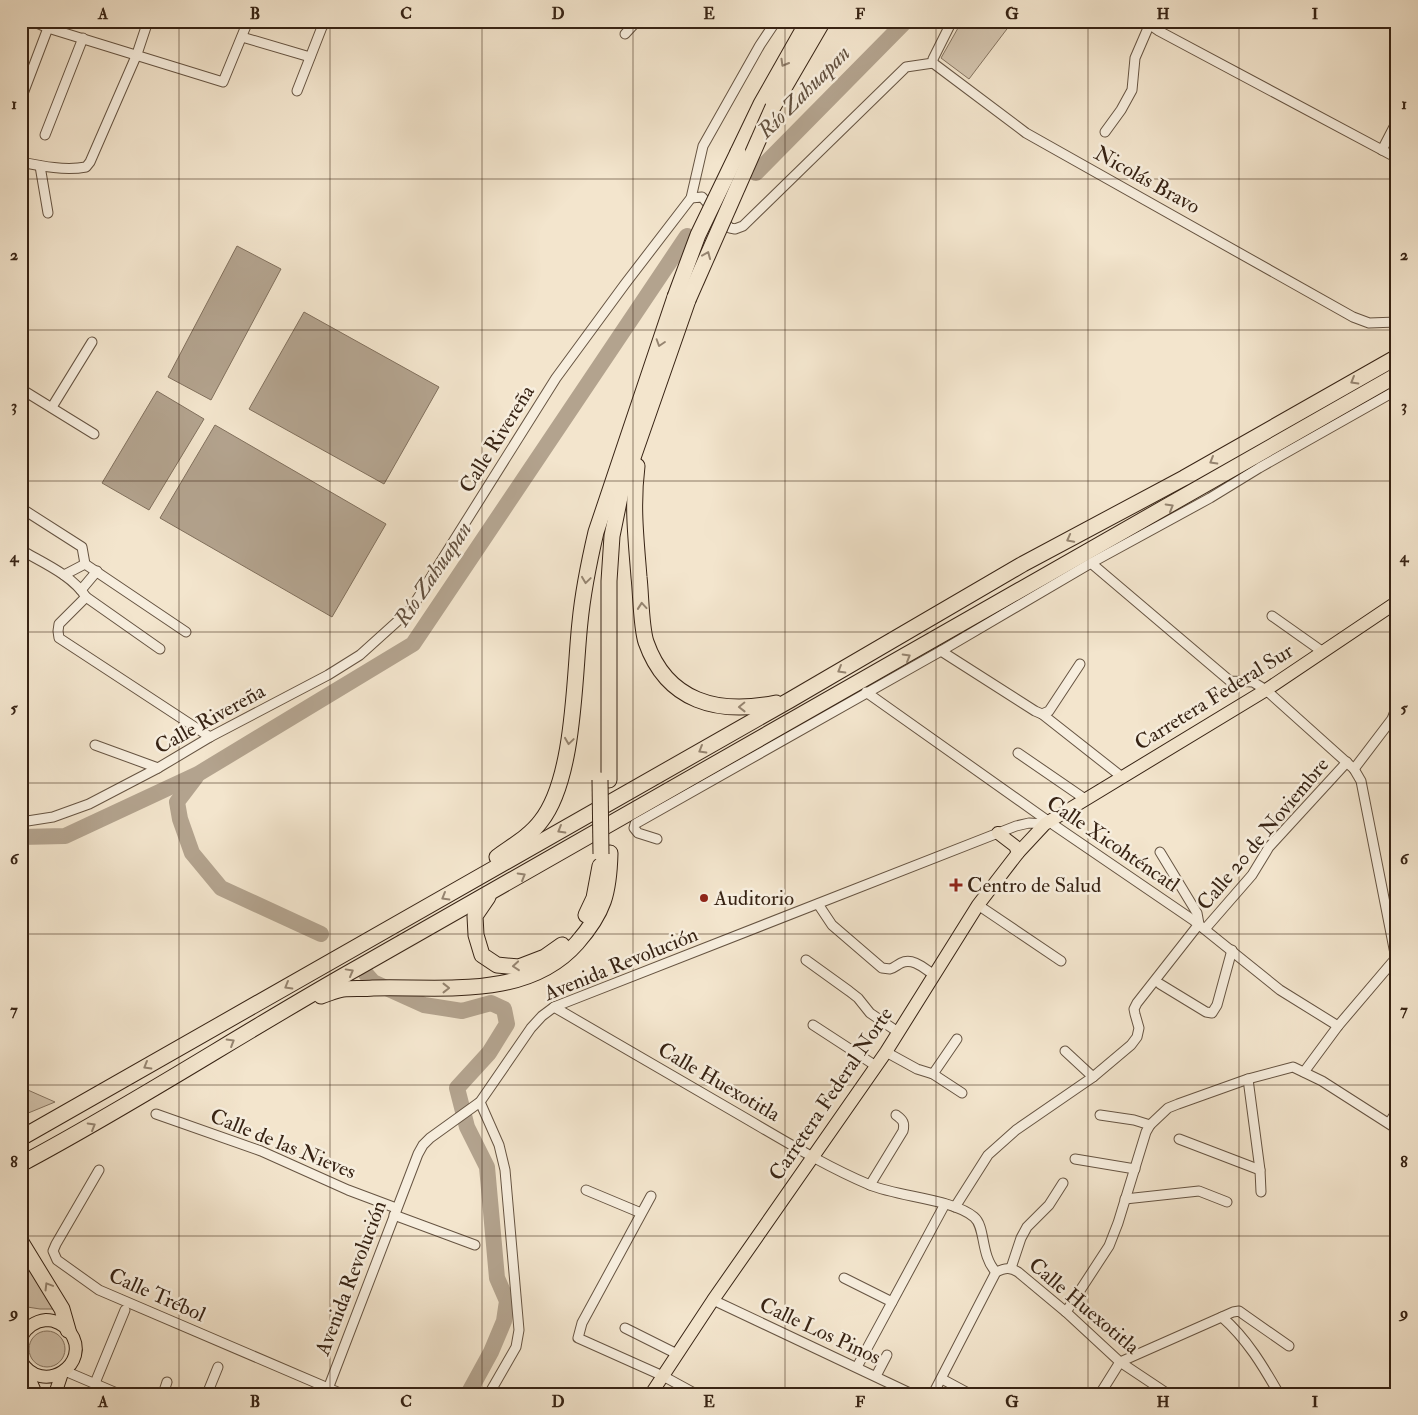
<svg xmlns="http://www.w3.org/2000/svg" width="1418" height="1415" font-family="'IM FELL Double Pica',serif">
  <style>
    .green { fill: #d3c4ae; stroke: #857461 }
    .water { fill: #b3a38e; stroke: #81705d }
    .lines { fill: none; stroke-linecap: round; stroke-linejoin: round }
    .river { stroke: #b3a38e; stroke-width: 16 }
    .minor-casing { stroke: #665442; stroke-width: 11 }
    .primary-casing { stroke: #372314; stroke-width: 14 }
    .motorway-casing { stroke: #372314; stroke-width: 17 }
    .minor { stroke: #f7eede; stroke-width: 9 }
    .primary { stroke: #f3e5cd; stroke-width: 12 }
    .motorway { stroke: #f3e5cd; stroke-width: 15 }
    .motorway-bridge-casing { stroke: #372314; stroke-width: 17; stroke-linecap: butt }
    .motorway-bridge { stroke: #f3e5cd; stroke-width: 15 }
    .oneway { stroke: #958470 }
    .grid { fill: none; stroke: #372314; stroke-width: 1; stroke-opacity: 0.55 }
    .poi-dot { fill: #8f2418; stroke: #f7eede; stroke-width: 2 }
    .labels { text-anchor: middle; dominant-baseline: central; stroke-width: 5; stroke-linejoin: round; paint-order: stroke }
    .street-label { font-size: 21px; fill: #372314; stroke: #f7eede }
    .poi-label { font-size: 21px; fill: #372314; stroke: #f7eede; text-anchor: start }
    .water-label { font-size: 22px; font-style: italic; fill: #62503f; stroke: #f7eede }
    .neatline { fill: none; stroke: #372314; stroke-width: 2 }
    .grid-label { font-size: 16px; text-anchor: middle; font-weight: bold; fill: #372314 }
  </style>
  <rect width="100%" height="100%" fill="#f3e5cd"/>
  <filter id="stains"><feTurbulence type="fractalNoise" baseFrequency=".004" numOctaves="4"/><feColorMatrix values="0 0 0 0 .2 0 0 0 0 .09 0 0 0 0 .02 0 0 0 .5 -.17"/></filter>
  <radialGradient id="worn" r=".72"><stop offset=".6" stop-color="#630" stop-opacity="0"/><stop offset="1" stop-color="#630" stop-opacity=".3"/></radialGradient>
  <!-- green -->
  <g class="green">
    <path d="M962 21H1013L969 79 941 58Z"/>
    <path d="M21 1087 55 1102 21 1116Z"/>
    <path d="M21 1251 56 1309H40L21 1306Z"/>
    <circle cx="47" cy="1349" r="18"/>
  </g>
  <!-- water -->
  <g class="water">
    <path d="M237 246 281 269 211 400 168 377Z"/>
    <path d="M304 312 439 387 384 484 249 409Z"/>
    <path d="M157 391 204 419 149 510 102 483Z"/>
    <path d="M215 425 386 524 332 617 160 518Z"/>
  </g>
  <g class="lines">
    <!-- river -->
    <g class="river">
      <path d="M756 173 906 21"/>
      <path d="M196 777 177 802 180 819 192 853 221 888 321 934"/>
      <path d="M21 837 65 836 198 774 413 644 687 236"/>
      <path d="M366 974 373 982 424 1005 462 1011 491 1003 504 1009 507 1024 489 1053 457 1088 467 1127 487 1167 497 1278 507 1301 504 1321 491 1352 468 1394"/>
    </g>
    <!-- minor casing -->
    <g class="minor-casing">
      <g id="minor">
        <path d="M32 21 48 28 223 82 248 21"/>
        <path d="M1149 24 1159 31 1397 158"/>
        <path d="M625 34 637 21"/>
        <path d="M242 37 310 57"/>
        <path d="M933 63 1026 133 1353 317 1369 323 1397 322"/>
        <path d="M933 63V59L952 21"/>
        <path d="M297 91 322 27 327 21"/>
        <path d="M21 99 48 28"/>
        <path d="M1105 132 1121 110 1132 90 1135 58 1151 21"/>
        <path d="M45 135 83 38"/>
        <path d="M1382 150 1397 121"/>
        <path d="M21 162C41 166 65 171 86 167L90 162 137 54 148 21"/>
        <path d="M40 166 48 213"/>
        <path d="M691 198 702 197 730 228 735 229 743 226 906 67 933 63"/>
        <path d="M21 389 94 434"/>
        <path d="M52 407 92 342"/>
        <path d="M21 508 82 547 85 564"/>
        <path d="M21 550C43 563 72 575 86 597L160 649"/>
        <path d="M1091 563 1230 681 1253 682 1266 690 1354 769 1361 781 1397 964"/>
        <path d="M64 575 85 564 186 632"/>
        <path d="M81 590 97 571"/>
        <path d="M86 597 59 624 58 631 59 638 210 737"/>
        <path d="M1272 616 1323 652"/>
        <path d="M941 651 1035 711 1042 714 1122 777"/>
        <path d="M866 692 1048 821 1193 920 1280 990 1338 1026"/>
        <path d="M1042 714 1049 711 1080 664"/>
        <path d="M95 745 158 768"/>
        <path d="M1018 753 1085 799"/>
        <path d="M1354 769 1392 719 1397 706"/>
        <path d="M21 822 53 817 89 804 158 768 210 737 328 675 360 655 411 609 556 378 625 284 691 198 703 146 760 45 776 21"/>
        <path d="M657 839 638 833 634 828 635 824 941 651 1091 563 1210 498 1259 468 1397 390"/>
        <path d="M818 904 832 925 882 968 890 969C894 968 897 965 901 963 913 957 925 969 934 975"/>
        <path d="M978 905 1061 961"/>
        <path d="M1205 929 1252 875 1269 847 1347 762"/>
        <path d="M806 960 849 991 858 998 870 1013 898 1032"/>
        <path d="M1160 984 1206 1012 1212 1013 1217 1005 1232 950"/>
        <path d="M554 1007C616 1043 678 1079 740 1115 783 1140 825 1166 870 1185 899 1197 953 1199 974 1217 986 1227 980 1255 996 1272"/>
        <path d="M813 1025 876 1066"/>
        <path d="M1065 1051 1093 1077"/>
        <path d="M886 1052 917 1069 933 1074 962 1093"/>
        <path d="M1304 1072 1338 1026 1395 959"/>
        <path d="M933 1074 957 1039"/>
        <path d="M1248 1079 1260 1170 1261 1192"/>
        <path d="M480 1102 499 1145 505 1170 519 1330 516 1347 489 1394"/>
        <path d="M156 1114 261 1151 348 1190 396 1208"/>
        <path d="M1100 1115 1134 1120 1150 1125"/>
        <path d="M1389 1123 1397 1111"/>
        <path d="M1179 1139 1260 1170"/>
        <path d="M1075 1159 1135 1169"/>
        <path d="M99 1170 56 1244 53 1251 57 1260 99 1290 342 1394"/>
        <path d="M870 1185 903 1131C905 1123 903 1120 896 1115"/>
        <path d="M586 1190 641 1213"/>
        <path d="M651 1196 582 1323 578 1338 663 1376 696 1394"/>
        <path d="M1125 1199 1199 1191 1227 1202"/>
        <path d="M955 1207 988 1155 1016 1130 1093 1077 1131 1045 1137 1037 1139 1028 1135 1014 1134 1009 1137 1003 1199 924 1197 913 1160 852"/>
        <path d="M394 1215 475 1245"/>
        <path d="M1011 1268 1021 1238 1027 1227 1049 1205 1063 1183"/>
        <path d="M996 1272C1005 1268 1010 1267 1018 1272L1066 1312 1120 1362 1168 1394"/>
        <path d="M844 1278 892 1302"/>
        <path d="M713 1300 912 1394"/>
        <path d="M1066 1312 1109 1246 1118 1223 1146 1132 1150 1125 1168 1108 1178 1104 1248 1079 1293 1067 1322 1081 1397 1129"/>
        <path d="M1222 1317C1247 1339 1263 1366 1279 1394"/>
        <path d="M625 1328 677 1354"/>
        <path d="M857 1367 945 1204"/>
        <path d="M65 1371 119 1394"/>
        <path d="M876 1376 887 1355"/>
        <path d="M942 1379 970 1394"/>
        <path d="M95 1383 125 1310"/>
        <path d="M163 1394 167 1382"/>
        <path d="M207 1394 218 1367"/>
        <path d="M326 1394 418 1154 423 1145 430 1138 480 1102 531 1028 542 1016 554 1007 1016 826 1029 823 1045 824"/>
        <path d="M933 1394 996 1272"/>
        <path d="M1100 1394 1120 1362 1233 1312 1239 1311 1246 1316 1289 1346"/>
        <path d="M1393 1394 1397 1382"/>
      </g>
    </g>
    <!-- primary casing -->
    <g class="primary-casing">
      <g id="primary">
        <path d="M998 833 1015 846 1018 853"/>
        <path d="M21 1337C26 1328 35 1321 46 1320 55 1320 64 1325 70 1332 93 1364 42 1397 21 1361"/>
        <path d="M25 1368 36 1394"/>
        <path d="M55 1394 62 1373"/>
        <path d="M651 1394 713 1300 886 1052 978 905 1018 853 1045 824 1266 690 1397 602"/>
      </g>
    </g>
    <!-- motorway casing -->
    <g class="motorway-casing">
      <g id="motorway">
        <path d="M773 107 823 21"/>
        <path d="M738 152 761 104 808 21"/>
        <path d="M637 466C632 506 636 538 639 577 641 594 641 627 646 642 667 702 718 715 776 703"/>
        <path d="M609 780V581L612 536 621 492 688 300"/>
        <path d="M497 857C512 846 530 836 541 821 575 778 574 676 580 622 583 591 589 562 596 532L675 297"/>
        <path d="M488 897 475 916 476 935 482 955 497 965 519 967 545 957 562 945"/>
        <path d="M586 915 594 898 600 866"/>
        <path d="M321 996C328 994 335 990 343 989 352 988 363 989 373 988 441 986 527 1000 577 943 604 912 609 893 610 853"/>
        <path d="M21 1138 790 700 1023 564 1184 478 1397 357"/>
        <path d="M21 1164C136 1103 245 1031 359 967 706 772 1052 575 1397 375"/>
        <path d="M21 1242 62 1309 68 1330"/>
      </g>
    </g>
    <!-- minor -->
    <use href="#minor" class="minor"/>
    <!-- primary -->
    <use href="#primary" class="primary"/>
    <!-- motorway -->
    <use href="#motorway" class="motorway"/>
    <!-- motorway-bridge casing -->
    <g class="motorway-bridge-casing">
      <g id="motorway-bridge">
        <path d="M675 297 698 235 738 152"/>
        <path d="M688 300 773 107"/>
        <path d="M600 780 601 854"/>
      </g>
    </g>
    <!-- motorway-bridge -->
    <use href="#motorway-bridge" class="motorway-bridge"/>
  </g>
  <!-- one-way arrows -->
  <defs><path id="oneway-chevron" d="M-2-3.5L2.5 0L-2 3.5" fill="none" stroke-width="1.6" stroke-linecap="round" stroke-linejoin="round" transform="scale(1.25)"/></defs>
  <g class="oneway">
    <use href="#oneway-chevron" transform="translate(784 63) rotate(120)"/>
    <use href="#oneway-chevron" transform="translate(707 255) rotate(-67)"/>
    <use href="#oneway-chevron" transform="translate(660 343) rotate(108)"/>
    <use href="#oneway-chevron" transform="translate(1354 381) rotate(150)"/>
    <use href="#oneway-chevron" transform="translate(1213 461) rotate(150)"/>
    <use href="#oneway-chevron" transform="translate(1170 507) rotate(-30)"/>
    <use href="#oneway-chevron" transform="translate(1070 539) rotate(152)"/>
    <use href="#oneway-chevron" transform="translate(586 580) rotate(98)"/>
    <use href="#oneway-chevron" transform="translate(642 606) rotate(-95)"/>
    <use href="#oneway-chevron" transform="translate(907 657) rotate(-30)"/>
    <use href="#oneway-chevron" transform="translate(841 670) rotate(150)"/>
    <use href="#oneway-chevron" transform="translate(742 707) rotate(179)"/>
    <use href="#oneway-chevron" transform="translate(569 741) rotate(98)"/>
    <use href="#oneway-chevron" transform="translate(702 750) rotate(150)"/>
    <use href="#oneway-chevron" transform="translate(561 830) rotate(150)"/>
    <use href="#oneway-chevron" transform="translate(522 876) rotate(-30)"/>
    <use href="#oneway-chevron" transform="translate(445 897) rotate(150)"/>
    <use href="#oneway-chevron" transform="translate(516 966) rotate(175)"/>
    <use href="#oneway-chevron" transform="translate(350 972) rotate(-29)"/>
    <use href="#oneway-chevron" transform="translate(288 986) rotate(150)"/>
    <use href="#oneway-chevron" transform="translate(446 988)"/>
    <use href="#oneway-chevron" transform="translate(231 1042) rotate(-31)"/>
    <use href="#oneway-chevron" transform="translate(147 1066) rotate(150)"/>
    <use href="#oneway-chevron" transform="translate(92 1126) rotate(-30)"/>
    <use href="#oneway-chevron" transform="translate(48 1286) rotate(-121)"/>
  </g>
  <!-- grid -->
  <path class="grid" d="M179 21V1394M330 21V1394M482 21V1394M633 21V1394M785 21V1394M936 21V1394M1088 21V1394M1239 21V1394M21 179H1397M21 330H1397M21 481H1397M21 632H1397M21 783H1397M21 934H1397M21 1085H1397M21 1236H1397"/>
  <!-- markers -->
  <g class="poi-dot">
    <path d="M953.5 877.5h5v5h5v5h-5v5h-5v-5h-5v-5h5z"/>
    <circle cx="704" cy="898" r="5"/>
  </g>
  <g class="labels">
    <!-- street labels -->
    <g class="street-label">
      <text transform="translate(1147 180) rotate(29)">Nicolás Bravo</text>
      <text transform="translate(497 439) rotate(-58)">Calle Rivereña</text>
      <text transform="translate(1214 697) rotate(-32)">Carretera Federal Sur</text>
      <text transform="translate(210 719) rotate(-29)">Calle Rivereña</text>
      <text transform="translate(1263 834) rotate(-50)">Calle 20 de Noviembre</text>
      <text transform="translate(1113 844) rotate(34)">Calle Xicohténcatl</text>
      <text transform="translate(621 964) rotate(-22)">Avenida Revolución</text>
      <text transform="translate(719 1082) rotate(30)">Calle Huexotitla</text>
      <text transform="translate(831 1094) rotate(-56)">Carretera Federal Norte</text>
      <text transform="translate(283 1144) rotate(22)">Calle de las Nieves</text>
      <text transform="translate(351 1278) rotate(-69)">Avenida Revolución</text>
      <text transform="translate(157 1295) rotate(24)">Calle Trébol</text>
      <text transform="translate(1084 1306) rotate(40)">Calle Huexotitla</text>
      <text transform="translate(820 1331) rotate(25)">Calle Los Pinos</text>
    </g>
    <!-- poi labels -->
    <g class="poi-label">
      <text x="967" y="885">Centro de Salud</text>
      <text x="714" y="898">Auditorio</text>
    </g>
    <!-- water labels -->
    <g class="water-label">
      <text transform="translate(804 92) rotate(-45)">Río Zahuapan</text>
      <text transform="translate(433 574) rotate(-56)">Río Zahuapan</text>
    </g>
  </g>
  <!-- margin -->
  <rect width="1418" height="1415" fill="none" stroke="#f3e5cd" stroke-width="55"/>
  <rect x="28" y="28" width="1362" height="1360" class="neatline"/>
  <g class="grid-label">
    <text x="103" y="19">A</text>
    <text x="255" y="19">B</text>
    <text x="406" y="19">C</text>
    <text x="558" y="19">D</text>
    <text x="709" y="19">E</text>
    <text x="860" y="19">F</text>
    <text x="1012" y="19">G</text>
    <text x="1163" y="19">H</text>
    <text x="1315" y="19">I</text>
    <text x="14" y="109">1</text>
    <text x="1404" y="109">1</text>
    <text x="14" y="260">2</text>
    <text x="1404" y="260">2</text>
    <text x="14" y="411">3</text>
    <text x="1404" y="411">3</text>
    <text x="14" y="562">4</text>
    <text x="1404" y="562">4</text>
    <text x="14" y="713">5</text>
    <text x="1404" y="713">5</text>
    <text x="14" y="864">6</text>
    <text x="1404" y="864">6</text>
    <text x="14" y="1015">7</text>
    <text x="1404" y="1015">7</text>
    <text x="14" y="1167">8</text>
    <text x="1404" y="1167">8</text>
    <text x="14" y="1318">9</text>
    <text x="1404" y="1318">9</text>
    <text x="103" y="1407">A</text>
    <text x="255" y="1407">B</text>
    <text x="406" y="1407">C</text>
    <text x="558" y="1407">D</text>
    <text x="709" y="1407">E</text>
    <text x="860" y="1407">F</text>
    <text x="1012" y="1407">G</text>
    <text x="1163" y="1407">H</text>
    <text x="1315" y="1407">I</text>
  </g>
  <rect width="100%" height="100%" filter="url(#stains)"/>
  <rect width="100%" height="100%" fill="url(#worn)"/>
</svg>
